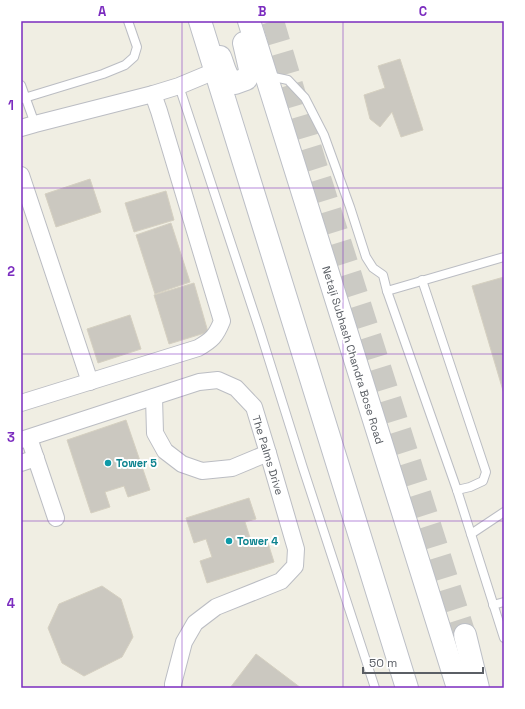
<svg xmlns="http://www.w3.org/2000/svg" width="525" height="709" font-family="'Space Grotesk',sans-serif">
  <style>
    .building { fill: #cbc8c0; stroke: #d5d0c1 }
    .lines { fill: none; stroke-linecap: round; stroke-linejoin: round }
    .secondary-tunnel { stroke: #cbcac4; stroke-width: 22; stroke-dasharray: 22 11; stroke-linecap: butt }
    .service-casing { stroke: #bbbdc3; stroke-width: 10 }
    .minor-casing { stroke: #bbbdc3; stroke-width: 18 }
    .secondary-casing { stroke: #bcbfc6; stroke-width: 24 }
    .service { stroke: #fff; stroke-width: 8 }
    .minor { stroke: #fff; stroke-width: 16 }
    .secondary { stroke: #fff; stroke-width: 22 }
    .grid { fill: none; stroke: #7b2cbf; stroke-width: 1; stroke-opacity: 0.55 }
    .culture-dot { fill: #0f9aa8; stroke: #fff; stroke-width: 1.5 }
    .labels { text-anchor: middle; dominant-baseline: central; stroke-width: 4; stroke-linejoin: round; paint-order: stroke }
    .street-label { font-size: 11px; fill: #5b5f65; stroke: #fff }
    .culture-label { font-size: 11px; font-weight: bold; fill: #0d838f; stroke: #fff; text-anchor: start }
    .neatline { fill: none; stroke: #7b2cbf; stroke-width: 1.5 }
    .grid-label { font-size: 13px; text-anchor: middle; font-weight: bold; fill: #7b2cbf }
  </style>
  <rect width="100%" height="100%" fill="#f0eee3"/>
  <!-- building -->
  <g class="building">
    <path d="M400 59 423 130 401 137 392 112 380 127 370 119 364 95 385 88 378 66Z"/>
    <path d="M90 179 101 212 56 227 45 194Z"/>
    <path d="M166 191 174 220 134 232 125 203Z"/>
    <path d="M171 223 190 282 155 294 136 235Z"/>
    <path d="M504 277V394L472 286Z"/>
    <path d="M194 283 208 332 169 344 154 295Z"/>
    <path d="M130 315 141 349 98 363 87 329Z"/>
    <path d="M126 420 150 490 128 497 124 486 105 492 110 507 91 513 67 440Z"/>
    <path d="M249 498 256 519 245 522 253 547 268 543 274 562 207 583 200 561 212 557 206 539 194 543 186 518Z"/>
    <path d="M102 586 121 599 133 637 122 657 84 676 62 663 48 628 59 604Z"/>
    <path d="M256 654 301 688H230Z"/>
  </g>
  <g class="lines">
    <!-- secondary-tunnel -->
    <path class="secondary-tunnel" d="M273 21 315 162 465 635"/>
    <!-- service casing -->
    <g class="service-casing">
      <g id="service">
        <path d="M269 76 288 80 305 98 324 135 350 207 366 257 373 268 383 275 387 291 457 490 504 638"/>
        <path d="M21 85 35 124"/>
        <path d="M179 86 259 328 303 468 375 688"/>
        <path d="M21 99 103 74 125 65 134 57 137 47 128 21"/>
        <path d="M422 280 486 472 483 481 470 487 457 490"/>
        <path d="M387 291 504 257"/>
        <path d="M471 534 504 512"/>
        <path d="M493 605 504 602"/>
      </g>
    </g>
    <!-- minor casing -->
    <g class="minor-casing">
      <g id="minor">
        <path d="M21 128 35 124 153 94 179 86 215 71"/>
        <path d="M21 175 90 382"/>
        <path d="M154 397 155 433 165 451 182 464 202 471 232 468 268 453"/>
        <path d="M21 403 198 348C212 340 216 336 222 321L159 111 153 94"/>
        <path d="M29 438 56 518"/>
        <path d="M21 440 199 382 218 380 236 388 254 407 268 453 296 549 295 566 281 581 216 607 195 623 184 642 173 684V688"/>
        <path d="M21 463 36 458"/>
      </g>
    </g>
    <!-- secondary casing -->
    <g class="secondary-casing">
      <g id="secondary">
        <path d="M200 21 407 688"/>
        <path d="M249 21 458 688"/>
        <path d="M220 57C224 66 225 79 235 83L246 79 250 72V69L244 43"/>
        <path d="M465 635 478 688"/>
      </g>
    </g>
    <!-- service -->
    <use href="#service" class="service"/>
    <!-- minor -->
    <use href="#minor" class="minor"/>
    <!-- secondary -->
    <use href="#secondary" class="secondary"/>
  </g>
  <!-- grid -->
  <path class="grid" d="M182 21V688M343 21V688M21 188H504M21 354H504M21 521H504"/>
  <!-- markers -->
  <g class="culture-dot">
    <circle cx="108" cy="463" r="4"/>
    <circle cx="229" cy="541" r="4"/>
  </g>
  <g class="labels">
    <!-- street labels -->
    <g class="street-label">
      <text transform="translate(353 355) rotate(73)">Netaji Subhash Chandra Bose Road</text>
      <text transform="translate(268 455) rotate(73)">The Palms Drive</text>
    </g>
    <!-- culture labels -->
    <g class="culture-label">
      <text x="116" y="463">Tower 5</text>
      <text x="237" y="541">Tower 4</text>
    </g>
  </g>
  <!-- border -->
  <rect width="525" height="709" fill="none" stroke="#ffffff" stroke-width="44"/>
  <!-- scale -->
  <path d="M363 667v6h120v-6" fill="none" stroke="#5b5f65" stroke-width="2"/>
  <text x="369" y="667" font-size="12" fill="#5b5f65" stroke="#ffffff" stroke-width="3" paint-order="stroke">50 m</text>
  <rect x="22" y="22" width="481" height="665" class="neatline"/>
  <g class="grid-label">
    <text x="102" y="16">A</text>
    <text x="262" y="16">B</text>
    <text x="423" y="16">C</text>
    <text x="11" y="110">1</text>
    <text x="11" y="276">2</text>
    <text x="11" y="442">3</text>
    <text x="11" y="608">4</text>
  </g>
</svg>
